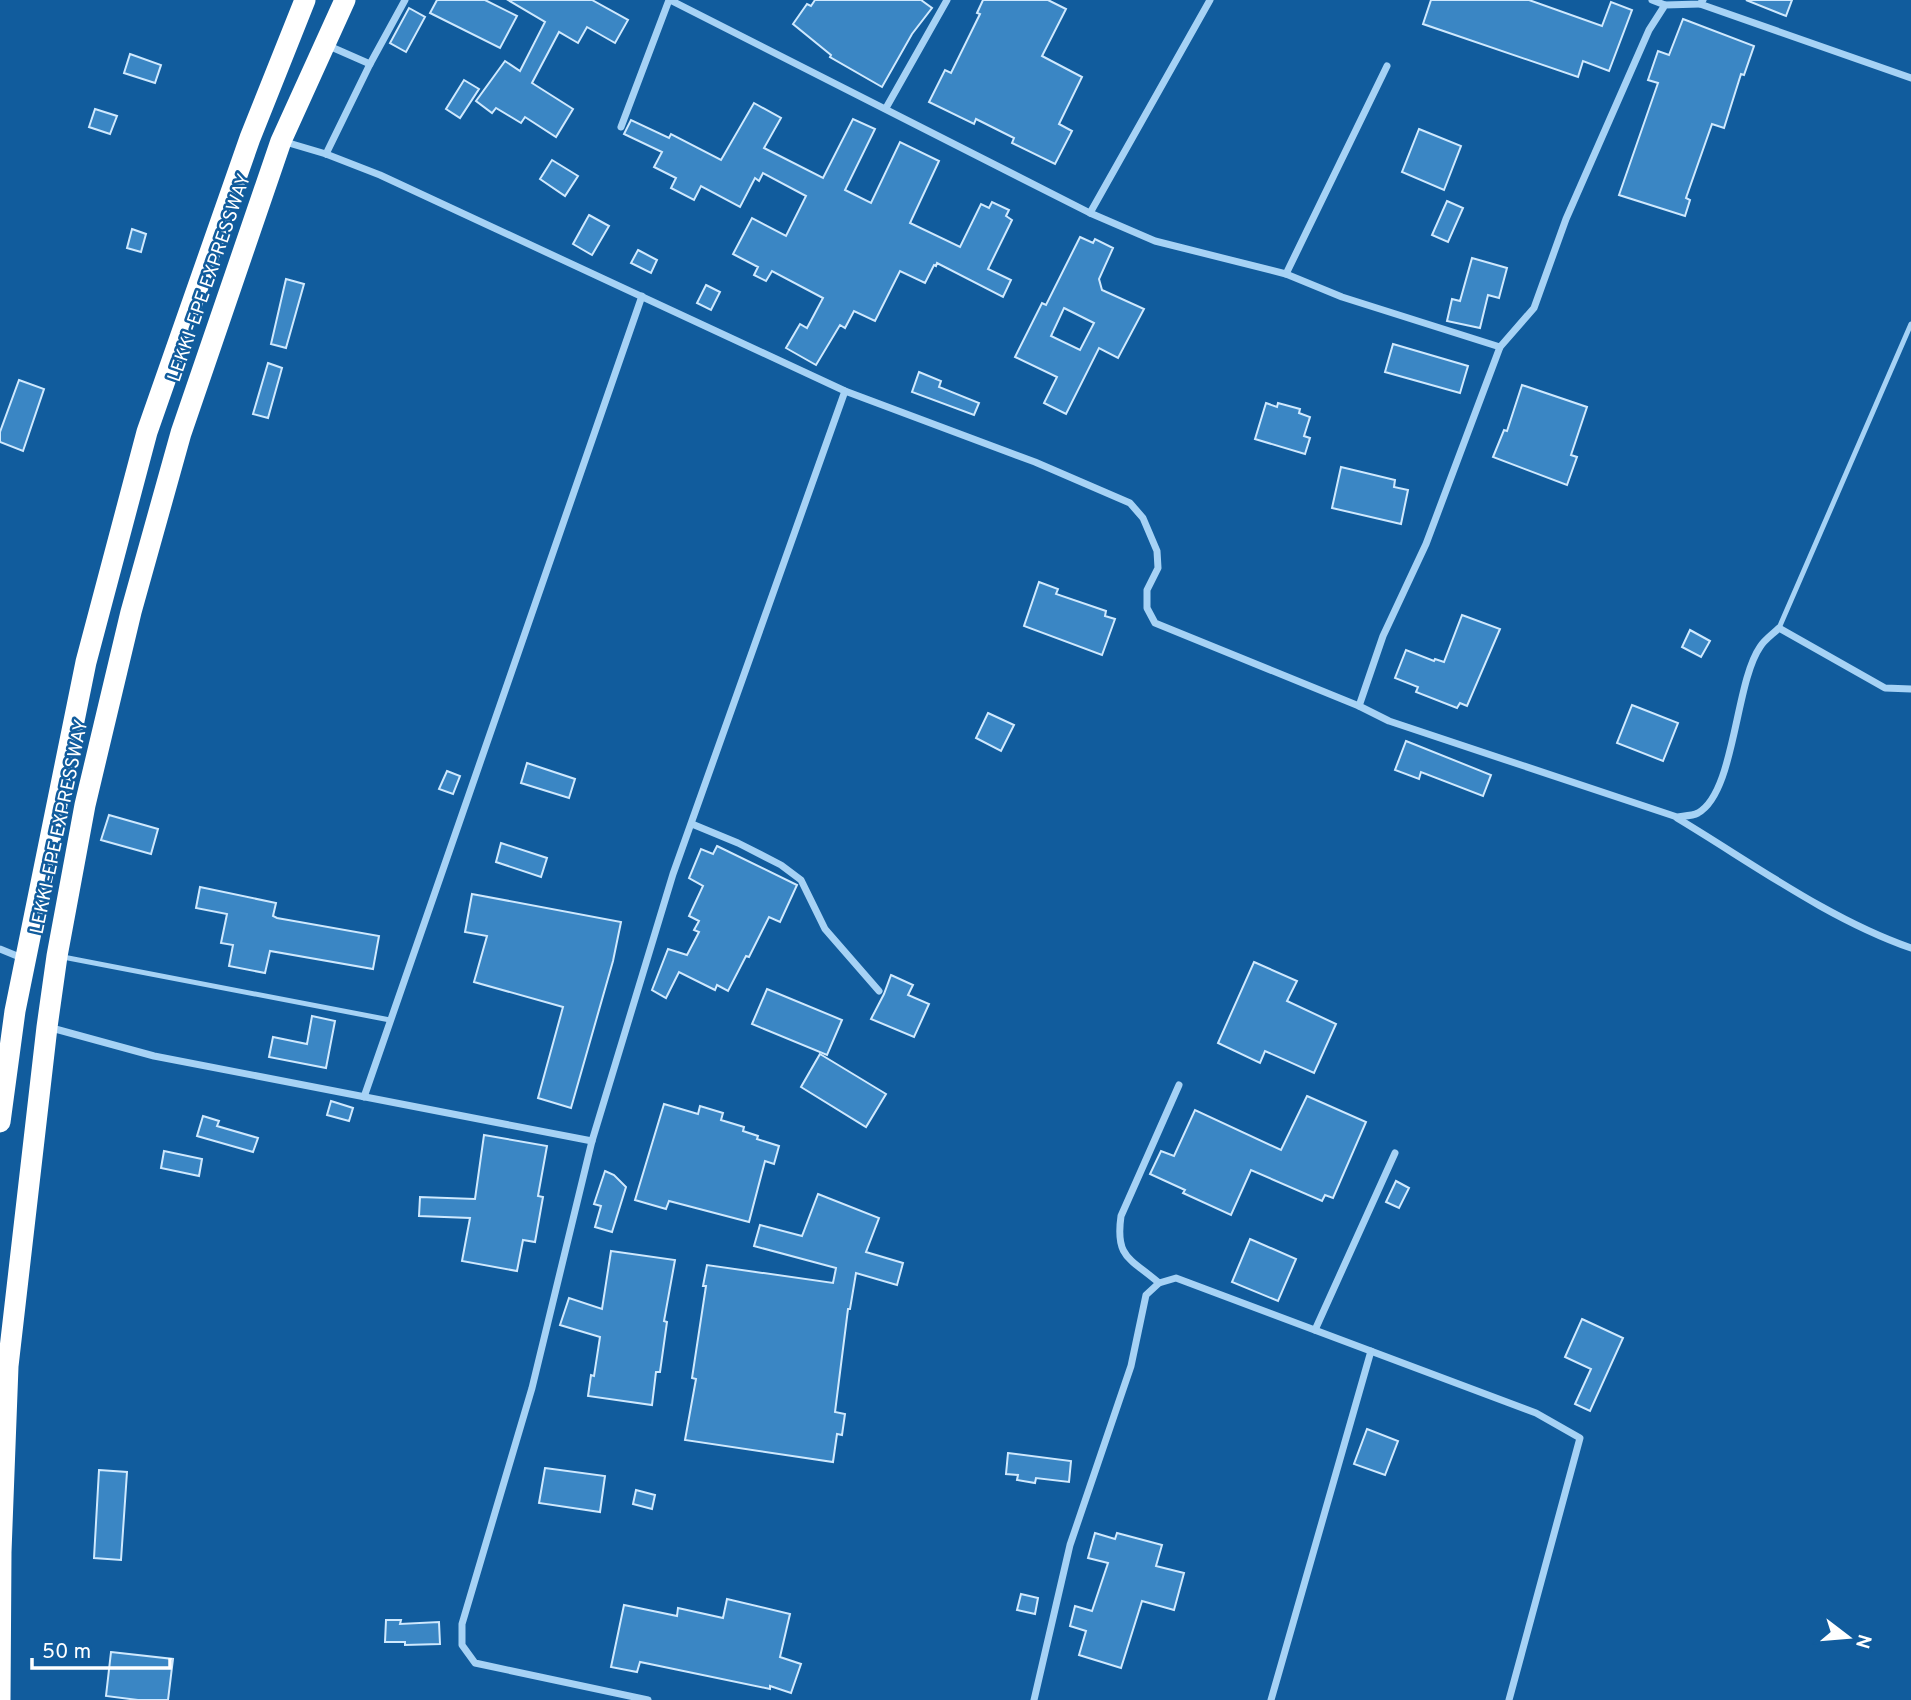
<svg xmlns="http://www.w3.org/2000/svg" width="1911" height="1700" font-family="Overpass,sans-serif">
  <style>
    .building { fill: #3a86c4; stroke: #cfe9fe; stroke-width: 2; fill-rule: evenodd }
    .lines { fill: none; stroke-linecap: round; stroke-linejoin: round }
    .lane { stroke: #a6d2f5; stroke-width: 5 }
    .street { stroke: #a6d2f5; stroke-width: 7 }
    .highway { stroke: #fff; stroke-width: 21 }
    .labels { text-anchor: middle; dominant-baseline: central; stroke-width: 5; stroke-linejoin: round; paint-order: stroke }
    .street-label { font-size: 19px; fill: #fff; stroke: #115c9d }
  </style>
  <rect width="100%" height="100%" fill="#115c9d"/>
  <!-- building -->
  <g class="building">
    <path d="M437 0H485L517 16 500 48 430 13Z"/>
    <path d="M508 0H592L628 20 615 43 587 27 578 43 559 32 532 83 573 109 556 137 525 117 521 123 496 108 492 113 476 101 505 61 520 71 545 22Z"/>
    <path d="M815 0H921L932 8 912 34 882 87 830 57 831 55 793 24 807 4 811 6Z"/>
    <path d="M983 0H1048L1066 9 1042 56 1082 77 1059 124 1072 131 1055 164 1012 143 1014 138 976 119 974 124 929 102 945 70 951 73 980 14 977 13Z"/>
    <path d="M1431 0H1529L1602 26 1611 2 1632 10 1609 71 1583 61 1578 77 1423 24Z"/>
    <path d="M1746 0H1792L1786 16Z"/>
    <path d="M409 8 425 17 406 52 390 43Z"/>
    <path d="M1683 19 1754 46 1744 75 1741 74 1724 128 1712 124 1686 198 1690 200 1685 216 1619 195 1658 83 1648 80 1658 51 1669 55Z"/>
    <path d="M130 54 161 65 155 83 124 73Z"/>
    <path d="M464 80 479 89 460 118 446 109Z"/>
    <path d="M754 103 781 118 764 148 823 178 853 119 875 129 845 190 871 203 900 142 939 161 910 223 960 247 981 204 989 208 992 202 1009 210 1006 216 1012 220 988 269 1011 280 1003 297 937 263 936 266 934 265 925 283 900 271 875 321 854 311 845 328 840 325 816 365 786 348 800 324 807 328 823 298 772 271 766 281 754 275 758 267 733 254 752 218 786 236 806 196 763 173 759 181 755 178 740 207 701 186 694 200 671 188 676 178 654 167 662 152 624 134 631 120 669 138 671 134 721 160Z"/>
    <path d="M95 109 117 116 110 134 89 127Z"/>
    <path d="M1419 129 1461 146 1444 190 1402 172Z"/>
    <path d="M552 160 578 176 565 196 540 179Z"/>
    <path d="M1447 201 1463 208 1448 242 1432 235Z"/>
    <path d="M589 215 609 226 592 255 573 244Z"/>
    <path d="M132 229 146 234 141 252 127 248Z"/>
    <path d="M1080 237 1093 243 1095 239 1113 248 1099 279 1102 290 1144 309 1118 358 1099 348 1066 414 1044 403 1057 377 1015 357 1042 303 1046 305ZM1064 308 1094 323 1080 350 1051 336Z"/>
    <path d="M638 250 657 260 651 273 631 263Z"/>
    <path d="M1472 258 1507 268 1499 298 1488 295 1480 328 1447 321 1452 299 1460 301Z"/>
    <path d="M286 279 304 284 286 348 271 344Z"/>
    <path d="M706 285 720 292 711 310 697 303Z"/>
    <path d="M1393 344 1468 366 1460 393 1385 372Z"/>
    <path d="M268 363 282 368 268 418 253 414Z"/>
    <path d="M919 372 941 381 939 387 979 403 974 415 912 392Z"/>
    <path d="M19 380 44 389 23 451 0 442V432Z"/>
    <path d="M1522 385 1587 407 1571 455 1577 457 1567 485 1493 457 1504 430 1507 431Z"/>
    <path d="M1266 403 1277 407 1278 403 1300 409 1299 413 1310 417 1304 436 1310 438 1305 454 1255 439Z"/>
    <path d="M1341 467 1395 480 1394 487 1408 490 1401 524 1332 508Z"/>
    <path d="M1039 582 1058 589 1056 594 1106 611 1105 616 1115 619 1102 655 1024 626Z"/>
    <path d="M1462 615 1500 629 1467 706 1460 703 1457 708 1416 692 1418 687 1395 678 1406 650 1434 661 1435 659 1444 662Z"/>
    <path d="M1690 630 1710 641 1701 657 1682 647Z"/>
    <path d="M1632 705 1678 723 1663 761 1617 743Z"/>
    <path d="M988 713 1014 725 1001 751 976 738Z"/>
    <path d="M1406 741 1491 775 1483 796 1421 772 1419 779 1395 770Z"/>
    <path d="M527 763 575 779 569 798 521 783Z"/>
    <path d="M447 771 460 776 453 794 439 789Z"/>
    <path d="M109 815 158 829 151 854 101 840Z"/>
    <path d="M501 843 547 858 541 877 496 862Z"/>
    <path d="M717 846 797 885 780 922 769 917 749 957 746 956 728 991 717 985 715 990 679 972 666 998 652 990 668 949 687 955 699 932 694 930 699 921 689 916 703 886 689 878 701 849 713 854Z"/>
    <path d="M200 887 276 903 273 916 277 918 379 936 373 969 270 951 265 973 229 966 233 945 221 943 227 914 196 908Z"/>
    <path d="M472 894 621 922 613 961 571 1108 538 1098 563 1007 474 982 487 936 465 932Z"/>
    <path d="M1254 962 1297 981 1287 1001 1336 1024 1314 1073 1265 1051 1260 1063 1218 1043Z"/>
    <path d="M891 975 913 985 908 995 929 1004 914 1037 871 1019 884 994Z"/>
    <path d="M767 989 842 1020 827 1055 752 1024Z"/>
    <path d="M312 1016 335 1021 326 1068 269 1057 273 1037 307 1044Z"/>
    <path d="M820 1054 886 1094 866 1127 801 1087Z"/>
    <path d="M1307 1096 1366 1122 1333 1198 1325 1195 1322 1201 1251 1170 1231 1215 1183 1193 1185 1190 1150 1174 1161 1151 1174 1156 1195 1110 1281 1150Z"/>
    <path d="M331 1101 353 1108 349 1121 327 1115Z"/>
    <path d="M664 1104 698 1114 700 1106 723 1113 721 1120 744 1127 743 1131 758 1136 757 1139 779 1146 774 1164 765 1161 749 1222 669 1201 666 1209 635 1200Z"/>
    <path d="M203 1116 219 1121 217 1126 258 1138 253 1152 197 1136Z"/>
    <path d="M484 1135 547 1146 538 1196 543 1197 535 1242 523 1240 517 1271 462 1261 470 1218 419 1216 420 1197 475 1199Z"/>
    <path d="M164 1151 202 1159 199 1176 161 1168Z"/>
    <path d="M605 1171 614 1175 626 1187 612 1232 595 1227 601 1206 594 1204Z"/>
    <path d="M1396 1181 1409 1188 1399 1208 1386 1202Z"/>
    <path d="M818 1194 879 1218 866 1252 903 1263 897 1285 856 1273 850 1309H848L835 1412 845 1414 842 1435 837 1434 833 1462 685 1440 696 1379 692 1378 706 1286H703L707 1265 833 1283 836 1268 754 1246 760 1225 802 1236Z"/>
    <path d="M1250 1239 1296 1259 1278 1301 1232 1282Z"/>
    <path d="M611 1251 675 1260 664 1321 667 1322 660 1372H656L652 1405 588 1396 591 1375 594 1376 600 1337 560 1325 569 1298 602 1309Z"/>
    <path d="M1582 1319 1623 1338 1590 1411 1575 1404 1591 1369 1565 1357Z"/>
    <path d="M1367 1429 1398 1441 1385 1475 1354 1464Z"/>
    <path d="M1008 1453 1071 1461 1069 1482 1036 1478 1035 1483 1017 1480 1018 1475 1006 1474Z"/>
    <path d="M545 1468 605 1476 600 1512 539 1503Z"/>
    <path d="M99 1470 127 1472 121 1560 94 1558Z"/>
    <path d="M636 1490 655 1495 652 1509 633 1504Z"/>
    <path d="M1095 1533 1115 1539 1117 1533 1162 1545 1156 1566 1184 1573 1174 1610 1142 1601 1121 1668 1079 1655 1086 1631 1070 1626 1075 1606 1092 1611 1108 1563 1088 1558Z"/>
    <path d="M1021 1594 1038 1598 1035 1614 1017 1610Z"/>
    <path d="M727 1599 790 1614 780 1657 801 1664 791 1693 770 1686V1689L640 1662 637 1672 611 1667 624 1605 677 1616 678 1608 723 1618Z"/>
    <path d="M386 1620H401L400 1624 439 1622 440 1644 405 1645V1642H385Z"/>
    <path d="M111 1652 173 1659 168 1700H138L106 1696Z"/>
  </g>
  <g class="lines">
    <!-- lane -->
    <g class="lane">
      <path d="M1779 628 1911 324"/>
      <path d="M63 957 390 1020"/>
    </g>
    <!-- street -->
    <g class="street">
      <path d="M670 0 1090 213 1155 241 1286 274 1342 297 1500 347"/>
      <path d="M1652 0 1665 5"/>
      <path d="M1703 0 1700 4 1665 5 1649 30 1566 219 1534 308 1500 347 1426 544 1383 636 1359 706 1389 721 1677 817C1683 816 1692 816 1698 813 1735 793 1735 683 1760 647 1764 640 1773 634 1779 628L1885 688 1911 689"/>
      <path d="M1700 4 1911 78"/>
      <path d="M329 46 370 64"/>
      <path d="M886 108 947 0"/>
      <path d="M621 127 669 0"/>
      <path d="M282 141 326 154 380 175 845 391 1035 462 1130 503 1143 518 1157 551 1158 568 1147 590V608L1155 623 1359 706"/>
      <path d="M326 154 370 64 405 0"/>
      <path d="M1090 213 1210 0"/>
      <path d="M1286 274 1387 66"/>
      <path d="M1677 818C1752 863 1828 919 1911 948"/>
      <path d="M692 824 738 843 781 865 801 880 825 929 879 991"/>
      <path d="M0 949 22 958"/>
      <path d="M48 1027 154 1056 592 1141"/>
      <path d="M364 1097 642 296"/>
      <path d="M1159 1283C1130 1258 1115 1258 1121 1216L1179 1085"/>
      <path d="M1315 1330 1395 1153"/>
      <path d="M648 1700 475 1663 462 1645V1624L532 1388 592 1141 673 874 845 391"/>
      <path d="M1034 1700 1070 1545 1131 1366 1146 1295 1159 1283 1176 1278 1536 1413 1580 1438 1509 1700"/>
      <path d="M1271 1700 1371 1351"/>
    </g>
    <!-- highway -->
    <g class="highway">
      <path d="M0 1122 15 1011 86 662 147 432 250 138 305 0"/>
      <path d="M0 1700 1 1552 8 1366 47 1027 57 956 85 805 131 612 181 433 281 141 345 0"/>
    </g>
  </g>
  <g class="labels">
    <!-- street labels -->
    <g class="street-label">
      <text transform="translate(210 278) rotate(-71)">LEKKI-EPE EXPRESSWAY</text>
      <text transform="translate(60 827) rotate(-78)">LEKKI-EPE EXPRESSWAY</text>
    </g>
  </g>
  <!-- north arrow -->
  <g transform="translate(1848 1637) rotate(106)" stroke="#115c9d" stroke-width="5" paint-order="stroke">
  <path d="M0-5L12 26L0 18L-12 26Z" fill="#ffffff"/>
  <text y="-10" font-size="19" font-weight="bold" text-anchor="middle" fill="#ffffff">N</text>
  </g>
  <!-- scale -->
  <path d="M32 1658v10h138v-10" fill="none" stroke="#ffffff" stroke-width="3.5"/>
  <text x="42" y="1658" font-size="21" fill="#ffffff" stroke="#115c9d" stroke-width="5" paint-order="stroke">50 m</text>
</svg>
